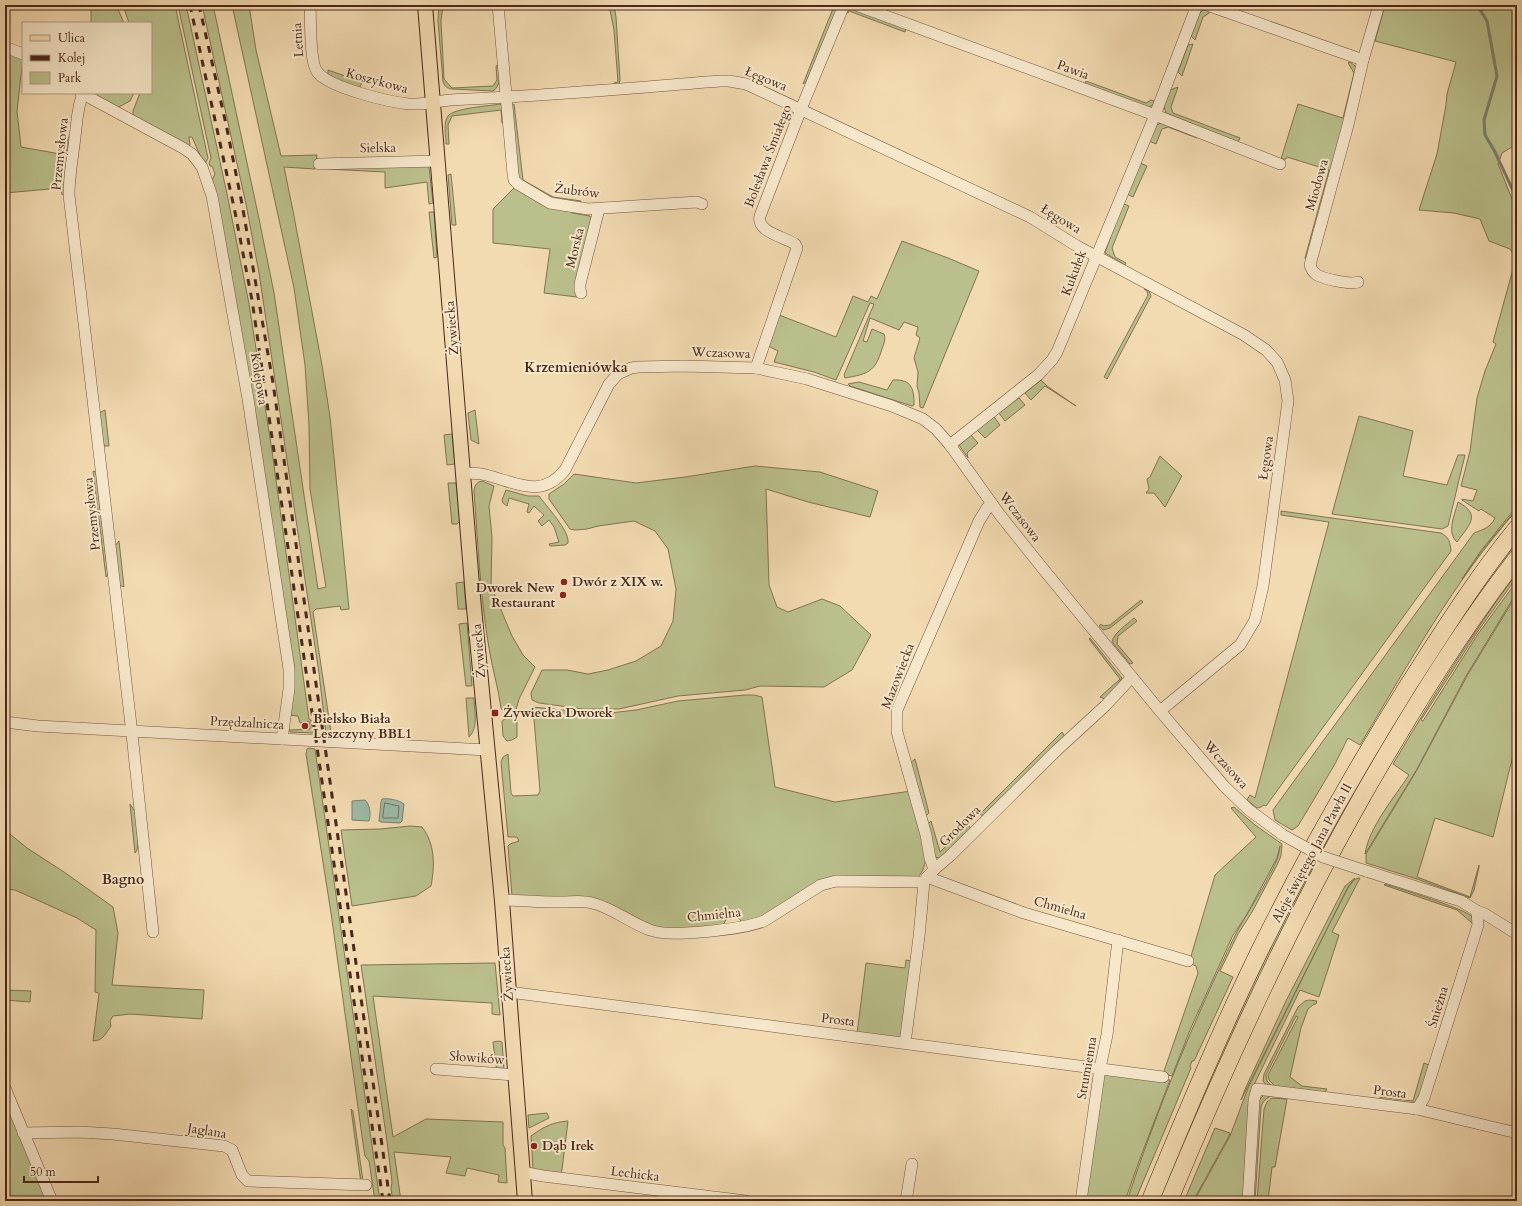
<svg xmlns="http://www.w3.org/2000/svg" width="1522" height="1206" font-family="Cardo,serif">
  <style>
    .green { fill: #bac08c; stroke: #827452 }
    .water { fill: #9cbba8; stroke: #7b806e }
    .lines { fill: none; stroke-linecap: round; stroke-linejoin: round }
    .shore { stroke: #737260; stroke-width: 1 }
    .stream { stroke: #7b806e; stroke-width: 3 }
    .minor-casing { stroke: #74553e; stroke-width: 12 }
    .major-casing { stroke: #4a2818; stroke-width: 16 }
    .highway-casing { stroke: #4a2818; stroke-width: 18 }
    .minor { stroke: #f7e8cc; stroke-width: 11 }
    .major { stroke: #f3dbb1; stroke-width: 14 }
    .highway { stroke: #f3dbb1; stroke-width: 17 }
    .rail { stroke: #4a2818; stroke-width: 3; stroke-dasharray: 7 7; stroke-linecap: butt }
    .minor-bridge-casing { stroke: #74553e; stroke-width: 12; stroke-linecap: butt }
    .minor-bridge { stroke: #f7e8cc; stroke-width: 11 }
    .poi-dot { fill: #8f2418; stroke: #f7e8cc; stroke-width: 1.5 }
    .labels { text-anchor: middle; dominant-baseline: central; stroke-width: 4; stroke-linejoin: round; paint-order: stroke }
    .street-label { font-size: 13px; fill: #4a2818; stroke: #f7e8cc }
    .poi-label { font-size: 13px; font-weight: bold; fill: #4a2818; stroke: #f7e8cc; text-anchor: start }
    .neighbourhood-label { font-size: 14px; font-weight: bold; fill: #4a2818; stroke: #f7e8cc }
  </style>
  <rect width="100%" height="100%" fill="#f3dbb1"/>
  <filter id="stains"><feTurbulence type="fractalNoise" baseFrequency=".005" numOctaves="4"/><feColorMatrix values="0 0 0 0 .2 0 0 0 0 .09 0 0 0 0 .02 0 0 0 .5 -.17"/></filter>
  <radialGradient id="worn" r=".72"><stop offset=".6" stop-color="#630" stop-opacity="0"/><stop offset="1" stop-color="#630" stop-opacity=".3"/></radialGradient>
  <!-- green -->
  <g class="green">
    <path d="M91 5H116L124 23H91Z"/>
    <path d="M123 5H175L208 158 206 162H203L192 137H189L190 145 186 147 133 119V111L140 93H151V23H129Z"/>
    <path d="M178 5H186L227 194 249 304 272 451 309 719 311 720 313 733 290 732 289 730 310 729 309 721 300 723 298 716 289 715 292 690 212 180 215 174 212 166H210L209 163 211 158Z"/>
    <path d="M202 5H213L258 214 274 293 318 589 326 587 310 489 309 425 305 365 294 288 232 5H249L256 50 281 156 317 155 315 169 284 167 293 211 322 365 330 417 349 609 341 610 340 606 316 609 313 612 331 732 330 734H326L319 673 259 273 246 204Z"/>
    <path d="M439 5H443L441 21 444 79 452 88 493 86 497 80 496 66 498 65C499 75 502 85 493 91L452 89C447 88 445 87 443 82L438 21Z"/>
    <path d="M609 5H614L616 17 620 80 619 84 614 86V83L618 82 614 30Z"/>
    <path d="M832 5H837V9L806 82 803 84 834 6Z"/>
    <path d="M1385 5H1517V87L1514 96 1517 101V144L1502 153 1498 164 1512 199 1517 204V506L1480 552 1462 579 1481 552 1517 508V510C1455 579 1408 665 1360 745L1348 738 1335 764 1298 826 1292 830 1275 820 1273 810 1474 533C1484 529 1490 528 1495 518L1481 509 1479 511 1462 500V499L1473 501 1477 490 1461 486 1470 451 1477 398 1485 371 1496 344 1493 342 1516 258 1510 249 1489 241 1480 219 1454 213 1419 210 1437 154 1446 105 1447 94 1456 62 1375 41Z"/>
    <path d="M849 7 906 27 905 32 849 11 848 13 846 12Z"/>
    <path d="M1204 9 1210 10 1209 13 1203 17 1195 40 1191 36 1199 14Z"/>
    <path d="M1193 44 1182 76 1178 72 1188 45Z"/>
    <path d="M5 49 23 57 17 111 21 147 66 155 68 137H71L66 192 62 195 61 188 5 193Z"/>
    <path d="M1350 62 1355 66 1357 74 1307 259 1305 258 1329 170 1287 157 1286 159H1281L1298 104 1343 118 1354 73 1348 63Z"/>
    <path d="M328 70 362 82 359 89 346 85 328 74Z"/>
    <path d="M1086 81 1146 103 1151 100 1156 102 1150 107 1145 106 1085 85Z"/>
    <path d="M1178 87 1171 107 1173 113 1240 138 1238 142 1166 113 1164 107 1170 90Z"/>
    <path d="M87 93H134L130 101 115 109Z"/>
    <path d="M500 104 502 105 505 122 502 123 501 110 452 116 448 125 449 144H446C446 136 443 123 448 116 454 108 489 106 500 104Z"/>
    <path d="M514 104 523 180 553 197 581 201V205L553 200 518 180 512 106Z"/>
    <path d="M1163 122 1196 135 1197 138 1168 127 1162 129 1156 144 1149 141 1155 126Z"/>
    <path d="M1140 163 1147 166 1133 197 1127 194Z"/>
    <path d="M427 165 429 167 433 203 429 204 427 182 385 188V172L327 169V166Z"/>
    <path d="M451 174 456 225H452L448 175Z"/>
    <path d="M515 187 572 210V213L590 216 591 218 577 297 544 293 550 249 493 243V209Z"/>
    <path d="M1122 203 1129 206 1112 248 1115 257 1126 263 1125 265 1105 253Z"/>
    <path d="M429 212H434L437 257 434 258Z"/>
    <path d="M902 241 948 258 979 271 923 408 920 407 919 393 917 386 918 372 914 358 920 338 916 335 918 327 904 322 899 330 870 318 863 341 867 342 872 329 884 334C886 340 884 343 882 349 875 372 868 374 845 378L844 375 874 304 870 303 836 380 814 372 774 362 778 351 770 347 769 344 779 315 836 337 853 296 868 302 871 296 877 299Z"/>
    <path d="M1144 289 1149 291 1151 296 1107 379 1104 377 1148 295 1147 291Z"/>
    <path d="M893 380C912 379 914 389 914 405L912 406 850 386 848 384 859 382 887 390Z"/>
    <path d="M1041 380 1047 386 1076 406 1045 386 1031 400 1025 393Z"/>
    <path d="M1019 398 1025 405 1005 421 999 413Z"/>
    <path d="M105 410 109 446H104L99 413Z"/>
    <path d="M475 410 479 444 471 440 468 413Z"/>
    <path d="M1359 416 1413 431 1403 476 1447 485 1458 455H1465L1448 526 1442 529 1332 514Z"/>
    <path d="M994 417 1000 425 985 438 977 430Z"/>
    <path d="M452 434 455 464 447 465 444 435Z"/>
    <path d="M971 435 978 443 967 453 968 458 959 445Z"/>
    <path d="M1160 456 1182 476 1165 507 1154 493H1146L1149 489 1147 479 1150 477Z"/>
    <path d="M755 466 820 472 878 491 870 517 808 502 766 489 769 585 777 607 788 612 822 599 840 606 871 635 852 670 824 687 760 686 745 690 678 696 619 709H583L539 703 532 700 531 693 542 670H567L588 674 608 670 636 661 661 646 673 621 676 589 668 549 655 531 634 521 598 526 587 529 575 530 570 529 549 499V494L564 484 574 474 636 483 685 477Z"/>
    <path d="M93 471 96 472 108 575 106 577Z"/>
    <path d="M482 481 494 486 489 506 492 538 491 586 512 636 523 655 535 667 519 699 516 710H502L501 708C498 686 491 664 488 642 480 593 478 542 474 492 474 487 476 482 482 481Z"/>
    <path d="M448 483H456L460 521 457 524H452Z"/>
    <path d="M506 490 528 496H539C546 506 570 531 568 543L565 545 550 546 549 544 559 542 554 527 549 520 542 526 538 521 544 515 534 506 529 513 527 512 529 504 509 498 507 506 503 503 502 500Z"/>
    <path d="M1458 502C1482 515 1469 525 1457 542 1446 532 1455 514 1458 502Z"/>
    <path d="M1281 511 1441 533C1449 537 1450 542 1451 551L1266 806 1264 805 1261 807 1257 808 1247 800 1250 795 1255 798 1329 522 1281 515Z"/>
    <path d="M1517 536V546L1489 583 1196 1116H1194L1206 1083 1281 925 1326 840 1413 690Z"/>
    <path d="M119 541 124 587 119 585 115 546Z"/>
    <path d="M1517 573V577L1478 631 1421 720 1423 721 1478 634 1517 581V592L1466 676 1417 769 1365 854C1369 827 1394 798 1409 775L1393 764C1432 699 1471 634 1517 573Z"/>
    <path d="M464 582 466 609H458L456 583Z"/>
    <path d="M1517 594V739L1493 837 1435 818 1417 877 1470 897 1479 865V867L1474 890 1470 898 1417 879 1366 863V854L1417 770 1467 676Z"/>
    <path d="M1141 600 1143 602 1110 628 1103 630 1099 626 1101 624 1103 626 1110 625Z"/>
    <path d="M1134 618 1137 621 1118 636 1117 644 1133 663 1130 664 1112 642C1114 632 1127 625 1134 618Z"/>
    <path d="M467 623 472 686H466L459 624Z"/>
    <path d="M1090 638 1122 678 1107 700 1100 697 1120 679 1089 639Z"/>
    <path d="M745 695H754L762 697 775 787 835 802 911 791 926 858C924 867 923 874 915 879H836L763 919 744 925 738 917 727 918 722 927 667 932 601 904 512 896 508 846 510 844 519 841 517 837H508L501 762 503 757 508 754 511 793 513 796 538 795 540 791 533 707 601 714 636 710 678 701Z"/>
    <path d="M466 698H474C474 711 479 727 469 737Z"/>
    <path d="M517 712V737L512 740 507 741 503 736 502 721 505 719V713Z"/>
    <path d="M1062 732 1065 737 984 817 980 814Z"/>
    <path d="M309 748 315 749 380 1201H375L369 1161 365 1156 362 1136 331 913 306 754 307 749Z"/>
    <path d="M915 759 929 813 924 818 909 764Z"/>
    <path d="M130 804C132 807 134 810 135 812 137 821 141 848 135 853Z"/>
    <path d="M1234 807 1255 825 1282 844 1281 856 1277 865 1252 912 1238 934 1220 971 1233 977 1194 1061H1192L1190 1066 1191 1068 1135 1201H1127C1155 1115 1190 1030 1229 948 1239 925 1254 904 1266 882 1272 870 1279 859 1280 846L1277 858 1246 916 1233 935 1190 1030 1172 1076 1163 1074 1198 973 1196 966 1189 963 1215 875 1256 837 1231 808Z"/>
    <path d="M931 821 940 852 968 825 972 829 940 858 934 857 926 826Z"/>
    <path d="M410 826 422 827C435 844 435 865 431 886L416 896 352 906 341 830 380 829Z"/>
    <path d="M5 830 27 848 64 872 113 907 118 933 112 985 204 990 202 1019 130 1014 113 1016 110 1021 111 1026C106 1033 103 1041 93 1041L99 993 95 992 96 930 77 918 15 890 5 889Z"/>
    <path d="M1355 878 1348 887 1241 1100 1246 1087 1286 1001 1326 923 1345 886Z"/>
    <path d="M1358 878H1360L1332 932 1339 935 1319 997 1300 990 1251 1091 1244 1201H1194L1230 1136 1248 1088 1329 925 1348 888 1354 880Z"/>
    <path d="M1385 884C1397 888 1467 909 1472 917 1473 919 1473 920 1472 923L1457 910 1384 885Z"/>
    <path d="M906 960 911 961 902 1034 900 1038 857 1034 866 963 905 968Z"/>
    <path d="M495 963 500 1015 492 1014V1003L373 996 393 1137 426 1119 503 1122V1145L505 1148 507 1183 498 1182 499 1175 467 1168 465 1176 446 1173 451 1157 394 1152 401 1201H393L391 1189 392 1182 387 1141 361 965Z"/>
    <path d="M5 990 31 991 30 1002 5 1000Z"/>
    <path d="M1309 1000 1317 1001 1316 1004H1314L1308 1009 1301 1028 1290 1077 1302 1086 1327 1089 1324 1094 1274 1088 1275 1086 1269 1080 1268 1075 1298 1017 1296 1016 1266 1075 1267 1081 1273 1087H1268L1263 1081 1264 1074 1298 1007 1305 1001Z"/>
    <path d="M499 1041 502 1042 504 1070 497 1072 493 1042Z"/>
    <path d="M1424 1063 1431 1066 1421 1096 1416 1104 1380 1100V1097L1413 1101Z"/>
    <path d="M1104 1072 1170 1080 1138 1164 1125 1201H1083Z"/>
    <path d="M1264 1095 1272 1096C1266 1098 1263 1101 1261 1107L1255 1201H1252L1259 1102 1260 1099Z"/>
    <path d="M1272 1098 1287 1099 1275 1167H1272L1268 1201H1257L1264 1109 1267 1102Z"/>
    <path d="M5 1100 47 1201H5Z"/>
    <path d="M351 1109 353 1111 363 1181 361 1183Z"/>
    <path d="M547 1113 549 1118 529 1128 528 1115Z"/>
    <path d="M568 1121 561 1177 533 1169 531 1136C543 1127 553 1122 568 1121Z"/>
    <path d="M1215 1128 1230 1133 1229 1136 1193 1201H1184Z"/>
  </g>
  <!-- water -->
  <g class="water">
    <path d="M382 799C388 798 399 800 404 804L402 821 400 823 381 822 379 821 381 802Z"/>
    <path d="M365 800C370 804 371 815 369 821L352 820V801Z"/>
  </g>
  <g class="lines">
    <!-- shore -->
    <path class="shore" d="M385 803 399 806 398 818H383Z"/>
    <!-- stream -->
    <path class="stream" d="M1477 5 1487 21 1497 76 1484 120 1485 135 1494 150 1517 199"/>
    <!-- minor casing -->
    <g class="minor-casing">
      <g id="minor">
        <path d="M310 5C311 20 309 63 318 73 331 88 389 102 409 104 423 105 437 101 451 100 463 99 475 99 488 98 565 94 643 87 720 81H729L746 84 1030 217 1077 246 1244 335 1266 350 1277 362 1285 380 1288 401 1263 586 1255 620 1240 645 1160 711"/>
        <path d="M498 5 513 174 514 180 518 184 550 203 588 209 697 202 702 204"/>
        <path d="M856 5 1155 115 1280 164"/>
        <path d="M1207 5 1363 60 1348 125 1310 265C1311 269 1313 272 1317 275 1325 279 1350 285 1358 282"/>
        <path d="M5 47 23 54"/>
        <path d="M1363 60 1379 5"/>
        <path d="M81 93 183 148 192 154 202 167 212 196 248 399 289 669V689L282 739"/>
        <path d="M83 94C77 107 77 123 75 137 73 156 69 175 69 195L131 725 153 932"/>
        <path d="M319 164 438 161"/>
        <path d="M581 293 580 290V284L599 209"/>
        <path d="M756 368 797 248 795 244C785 237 756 232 760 216L801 109 844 5"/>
        <path d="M950 445 1038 375 1052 360 1057 352 1155 115 1197 5"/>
        <path d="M464 473C471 473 479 473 486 475 515 482 541 500 565 470L609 384 618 374 631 368 638 367 684 366 756 368 807 379 892 406 923 419 936 429 950 445 1000 515 1044 570 1160 711 1224 786 1249 810 1283 835"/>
        <path d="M5 722 38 726 487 750"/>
        <path d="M934 869 930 858 926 835 897 732V710L979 521 987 508 992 504"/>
        <path d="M1366 871 1461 901 1477 911 1485 914 1517 934"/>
        <path d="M927 877 1024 913 1188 961"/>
        <path d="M502 901 510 900C528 901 545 902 562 902 572 902 582 900 592 903 613 908 630 923 650 930 670 938 743 929 764 921L821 885 836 881 924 882"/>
        <path d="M509 992 1163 1077"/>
        <path d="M905 1043 919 937 924 882C930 871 941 864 950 856L1056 751 1105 706 1132 677"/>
        <path d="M436 1069 515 1075"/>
        <path d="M5 1088 52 1201"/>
        <path d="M1417 1109 1424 1098 1478 925 1477 911"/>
        <path d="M23 1133 80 1132 113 1134 224 1146 232 1150 242 1175 248 1181 366 1185"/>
        <path d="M522 1172 543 1176 746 1201"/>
        <path d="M906 1201 912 1164"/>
        <path d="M1081 1201 1100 1068 1107 1035 1118 940"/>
        <path d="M1248 1201 1254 1100 1257 1089 1417 1109 1517 1133"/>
      </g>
    </g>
    <!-- major casing -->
    <g class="major-casing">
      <path id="major" d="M425 5 473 597 502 901 525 1201"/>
    </g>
    <!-- highway casing -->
    <g class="highway-casing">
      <g id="highway">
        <path d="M1150 1201C1185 1116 1220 1032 1260 950 1304 860 1354 772 1407 687 1442 633 1476 578 1517 528"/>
        <path d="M1169 1201C1234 1043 1306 888 1394 742 1432 678 1472 616 1517 558"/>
      </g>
    </g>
    <!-- minor -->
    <use href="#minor" class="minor"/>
    <!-- major -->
    <use href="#major" class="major"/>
    <!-- highway -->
    <use href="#highway" class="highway"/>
    <!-- rail -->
    <g class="rail">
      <path d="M190 5 235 212 252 300 383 1201"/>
      <path d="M199 5 226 124 242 204 273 383 390 1201"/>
    </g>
    <!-- minor-bridge casing -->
    <g class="minor-bridge-casing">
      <path id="minor-bridge" d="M1283 835 1323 857 1366 871"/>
    </g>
    <!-- minor-bridge -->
    <use href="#minor-bridge" class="minor-bridge"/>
  </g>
  <!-- markers -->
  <g class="poi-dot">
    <circle cx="564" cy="582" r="4"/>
    <circle cx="563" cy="595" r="4"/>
    <rect x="491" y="709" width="8" height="8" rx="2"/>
    <circle cx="305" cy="726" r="4"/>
    <circle cx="534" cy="1146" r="4"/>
  </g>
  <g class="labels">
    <!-- street labels -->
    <g class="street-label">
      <text transform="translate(298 40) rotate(-94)">Letnia</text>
      <text transform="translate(1073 70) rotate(20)">Pawia</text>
      <text transform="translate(766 79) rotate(22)">Łęgowa</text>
      <text transform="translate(377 81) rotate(15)">Koszykowa</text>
      <text transform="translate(378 148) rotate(-1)">Sielska</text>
      <text transform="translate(60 154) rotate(-84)">Przemysłowa</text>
      <text transform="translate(768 156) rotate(-69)">Bolesława Śmiałego</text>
      <text transform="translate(1317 185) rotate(-74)">Miodowa</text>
      <text transform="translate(577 191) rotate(7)">Żubrów</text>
      <text transform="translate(1061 219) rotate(31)">Łęgowa</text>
      <text transform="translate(575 248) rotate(-76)">Morska</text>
      <text transform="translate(1074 273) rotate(-69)">Kukułek</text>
      <text transform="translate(452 328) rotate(-95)">Żywiecka</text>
      <text transform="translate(721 353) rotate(2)">Wczasowa</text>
      <text transform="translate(259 379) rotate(81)">Kolejowa</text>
      <text transform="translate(1266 458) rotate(-82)">Łęgowa</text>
      <text transform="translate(92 514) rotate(-96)">Przemysłowa</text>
      <text transform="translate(1020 517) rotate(52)">Wczasowa</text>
      <text transform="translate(479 651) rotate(-95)">Żywiecka</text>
      <text transform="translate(898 676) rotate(-69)">Mazowiecka</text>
      <text transform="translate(247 723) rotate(3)">Przędzalnicza</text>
      <text transform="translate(1226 765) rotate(48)">Wczasowa</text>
      <text transform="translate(960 826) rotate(-45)">Grodowa</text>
      <text transform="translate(1312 853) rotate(-62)">Aleje świętego Jana Pawła II</text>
      <text transform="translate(1060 908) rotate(16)">Chmielna</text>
      <text transform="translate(714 915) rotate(-6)">Chmielna</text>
      <text transform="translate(507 974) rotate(-94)">Żywiecka</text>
      <text transform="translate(1438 1007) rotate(-73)">Śnieżna</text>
      <text transform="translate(838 1020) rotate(7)">Prosta</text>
      <text transform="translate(477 1058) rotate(4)">Słowików</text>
      <text transform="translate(1087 1068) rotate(-80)">Strumienna</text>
      <text transform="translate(1390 1092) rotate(7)">Prosta</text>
      <text transform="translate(207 1131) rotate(9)">Jaglana</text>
      <text transform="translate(635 1174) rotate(7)">Lechicka</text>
    </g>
    <!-- poi labels -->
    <g class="poi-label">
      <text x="572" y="582">Dwór z XIX w.</text>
      <text x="555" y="588" text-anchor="end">Dworek New<tspan x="555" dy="15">Restaurant</tspan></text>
      <text x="503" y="713">Żywiecka Dworek</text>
      <text x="313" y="719">Bielsko Biała<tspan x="313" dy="15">Leszczyny BBL1</tspan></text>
      <text x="542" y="1146">Dąb Irek</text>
    </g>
    <!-- neighbourhood labels -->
    <g class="neighbourhood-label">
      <text x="576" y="367">Krzemieniówka</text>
      <text x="123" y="879">Bagno</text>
    </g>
  </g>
  <!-- margin -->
  <rect width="1522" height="1206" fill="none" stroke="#f3dbb1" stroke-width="20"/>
  <rect x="6" y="6" width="1510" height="1194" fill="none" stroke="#4a2818" stroke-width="2"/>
  <rect x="10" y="10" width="1502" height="1186" fill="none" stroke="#4a2818"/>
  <!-- legend -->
  <rect x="22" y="22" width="130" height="72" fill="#f7e8cc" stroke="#b29b84"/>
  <rect x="30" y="35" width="20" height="6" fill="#f3dbb1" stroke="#b29b84"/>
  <text x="58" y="42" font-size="12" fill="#4a2818">Ulica</text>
  <rect x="30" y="55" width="20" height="6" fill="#4a2818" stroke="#b29b84"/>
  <text x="58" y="62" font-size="12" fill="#4a2818">Kolej</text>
  <rect x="30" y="72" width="20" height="12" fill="#bac08c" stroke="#b29b84"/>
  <text x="58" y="82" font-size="12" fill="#4a2818">Park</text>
  <!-- scale -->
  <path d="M24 1176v6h74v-6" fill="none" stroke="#4a2818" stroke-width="2"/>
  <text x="30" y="1176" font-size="12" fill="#4a2818" stroke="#f7e8cc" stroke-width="3" paint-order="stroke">50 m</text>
  <rect width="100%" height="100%" filter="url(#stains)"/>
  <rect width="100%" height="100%" fill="url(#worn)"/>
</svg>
